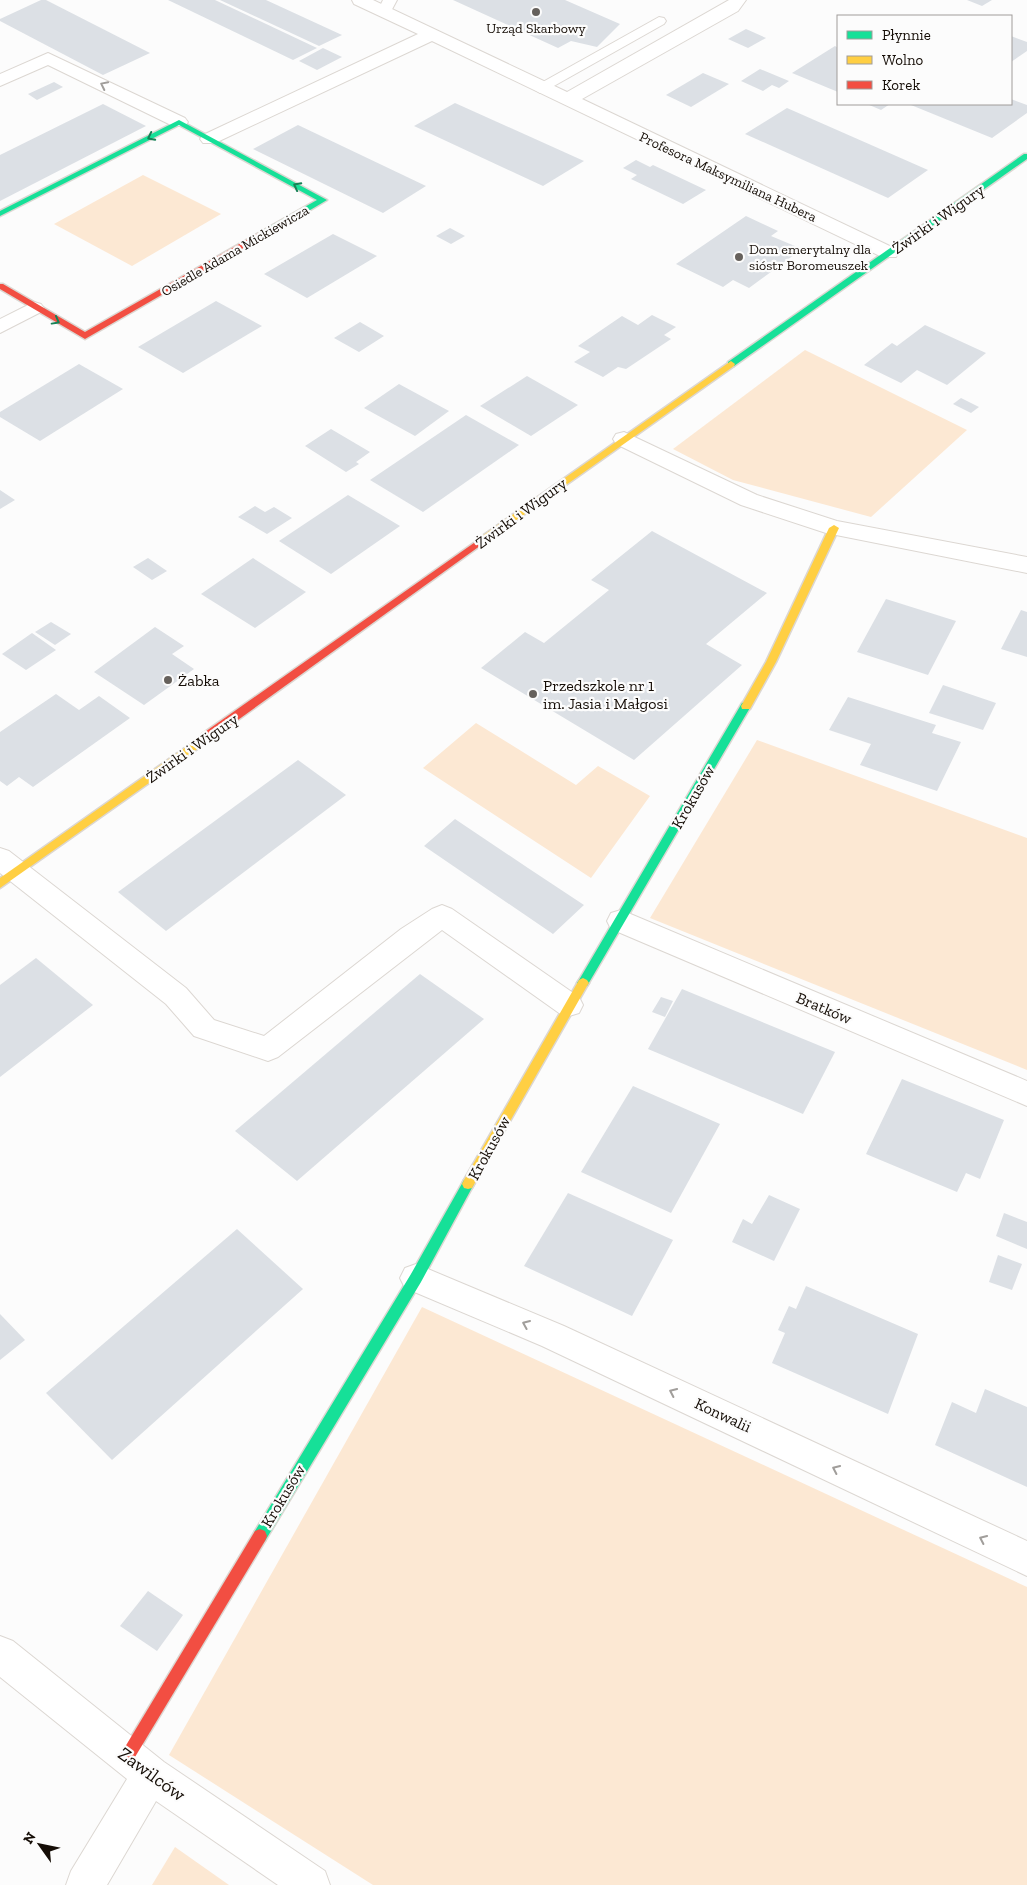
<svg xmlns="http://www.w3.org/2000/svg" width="1027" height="1885" font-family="'Zilla Slab',serif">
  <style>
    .green { fill: #fce8d3 }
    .building { fill: #dce0e5 }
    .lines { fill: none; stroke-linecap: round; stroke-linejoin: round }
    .lane-casing { stroke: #dcd7d2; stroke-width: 2 }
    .street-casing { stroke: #dcd7d2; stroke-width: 2 }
    .fast-casing { stroke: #dcd7d2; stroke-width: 3 }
    .slow-casing { stroke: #dcd7d2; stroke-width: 3 }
    .jam-casing { stroke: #dcd7d2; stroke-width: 3 }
    .lane { fill: #fff; fill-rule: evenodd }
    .street { fill: #fff; fill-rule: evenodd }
    .fast { fill: #16e098; fill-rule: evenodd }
    .slow { fill: #ffcf43; fill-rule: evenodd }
    .jam { fill: #f24e42; fill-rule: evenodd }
    .oneway { stroke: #a19e9b }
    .oneway2 { stroke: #168156 }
    .poi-dot { fill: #66615c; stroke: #fcfcfc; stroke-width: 2 }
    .labels { text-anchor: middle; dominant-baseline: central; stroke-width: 4.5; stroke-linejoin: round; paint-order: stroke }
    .far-poi-label { font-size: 14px; fill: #150d06; stroke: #fcfcfc }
    .far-street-label { font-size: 14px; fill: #150d06; stroke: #fcfcfc }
    .street-label { font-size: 16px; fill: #150d06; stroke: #fcfcfc }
    .poi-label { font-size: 16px; fill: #150d06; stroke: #fcfcfc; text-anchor: start }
    .near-street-label { font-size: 19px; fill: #150d06; stroke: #fcfcfc }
  </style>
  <rect width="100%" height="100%" fill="#fcfcfc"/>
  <!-- green -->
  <g class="green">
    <path d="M143 175 221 214 132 266 54 224Z"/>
    <path d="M805 350 967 430 871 517 733 480 673 449Z"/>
    <path d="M476 723 576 785 598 766 650 796 591 878 423 768Z"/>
    <path d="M757 740 1027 838V1070L650 918Z"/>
    <path d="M422 1307 1027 1587V1885H373L169 1755Z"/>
    <path d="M175 1847 229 1885H152Z"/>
  </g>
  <!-- building -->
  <g class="building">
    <path d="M41 0H46L150 53 103 75 0 21V19Z"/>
    <path d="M168 0H215L317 48 293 60Z"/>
    <path d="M220 0H266L342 35 319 46Z"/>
    <path d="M453 0H565L620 24 597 47 571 41 558 48Z"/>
    <path d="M967 0H992L982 6Z"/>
    <path d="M746 29 766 38 748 48 728 39Z"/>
    <path d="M1011 36 1027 42V51L1011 62Z"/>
    <path d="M835 46 838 48V92L792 73Z"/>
    <path d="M323 48 342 57 317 70 299 61Z"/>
    <path d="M760 69 789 81 779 88 772 85 763 91 741 81Z"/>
    <path d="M703 73 729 84 691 107 666 95Z"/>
    <path d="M54 82 63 87 37 100 28 94Z"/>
    <path d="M1011 99 1027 105V113L992 138 911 105 1011 104Z"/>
    <path d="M455 103 584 161 543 186 414 126Z"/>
    <path d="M103 104 146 126 0 201V155Z"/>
    <path d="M867 104H890L881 110Z"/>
    <path d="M787 108 928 170 888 198 745 134Z"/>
    <path d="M298 125 426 186 383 213 253 149Z"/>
    <path d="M636 160 650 167 653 165 706 190 683 204 631 179 637 175 623 168Z"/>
    <path d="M746 216 778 231 771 236 802 249 749 288 733 280 723 287 676 264Z"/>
    <path d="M450 228 465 236 451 244 436 236Z"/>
    <path d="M333 234 377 256 307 298 264 274Z"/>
    <path d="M216 301 262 326 183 373 138 347Z"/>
    <path d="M652 315 676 327 664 335 671 339 626 369 618 367 603 377 574 362 590 352 578 346 622 316 638 325Z"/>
    <path d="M360 322 384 336 359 352 334 338Z"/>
    <path d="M925 325 986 353 947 385 917 370 901 383 864 365 892 343 897 346Z"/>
    <path d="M79 364 123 389 40 441 0 417V412Z"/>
    <path d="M527 376 578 405 531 436 480 406Z"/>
    <path d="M399 384 449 411 415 436 364 408Z"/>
    <path d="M961 398 979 407 971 413 953 404Z"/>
    <path d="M466 415 519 445 423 512 370 480Z"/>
    <path d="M331 429 370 452 356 462 359 464 346 472 305 446Z"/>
    <path d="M0 490 15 500 0 509Z"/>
    <path d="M348 495 400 526 331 574 279 541Z"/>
    <path d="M255 506 265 512 274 507 292 518 267 534 238 517Z"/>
    <path d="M652 531 767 593 706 644 742 665 634 760 481 668 525 632 544 643 609 590 591 580Z"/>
    <path d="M148 558 167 571 152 580 133 567Z"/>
    <path d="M253 558 306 592 255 628 201 594Z"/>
    <path d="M886 599 956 621 928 675 857 652Z"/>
    <path d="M1021 610 1027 612V657L1001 649Z"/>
    <path d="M51 622 71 634 55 645 35 632Z"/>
    <path d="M155 627 184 646 172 654 194 669 144 705 94 672Z"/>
    <path d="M32 633 56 650 26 670 2 654Z"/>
    <path d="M943 685 996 703 983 730 929 713Z"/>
    <path d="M56 694 79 710 99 696 130 718 33 787 19 777 7 786 0 781V732Z"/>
    <path d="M848 697 936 725 932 733 961 742 937 791 860 765 871 744 829 730Z"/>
    <path d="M298 760 346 795 166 931 118 892Z"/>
    <path d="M455 819 528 868 584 905 553 934 424 846Z"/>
    <path d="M36 958 93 1005 0 1077V985Z"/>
    <path d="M420 974 484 1019 297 1181 235 1131Z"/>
    <path d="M682 989 835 1052 803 1114 648 1049Z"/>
    <path d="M661 997 673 1001 665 1017 652 1012Z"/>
    <path d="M902 1079 1004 1120 980 1179 966 1173 957 1192 866 1154Z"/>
    <path d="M633 1086 720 1124 671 1213 581 1172Z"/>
    <path d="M568 1193 673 1240 632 1316 524 1266Z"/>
    <path d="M769 1195 800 1209 774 1261 732 1242 743 1219 752 1224Z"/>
    <path d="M1004 1213 1027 1222V1249L996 1236Z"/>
    <path d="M237 1229 303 1289 112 1460 46 1393Z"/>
    <path d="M998 1255 1022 1264 1012 1290 989 1282Z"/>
    <path d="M806 1286 918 1334 888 1414 772 1363 785 1333 778 1330 789 1306 796 1309Z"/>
    <path d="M0 1314 25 1340 0 1360Z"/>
    <path d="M985 1389 1027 1407V1487L935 1445 952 1402 976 1413Z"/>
    <path d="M148 1591 183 1615 157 1651 120 1626Z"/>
  </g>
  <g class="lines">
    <!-- lane casing -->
    <g class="lane-casing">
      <g id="lane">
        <path d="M383 0H397L389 15 384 16 377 12Z"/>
        <path d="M659 17 664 18 666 21 664 24 545 91 540 93 532 88Z"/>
      </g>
    </g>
    <!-- street casing -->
    <g class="street-casing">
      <g id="street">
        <path d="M352 0H373L567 92 729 0H746L738 11 582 99 896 249 899 253 896 257H882L432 41 215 143H203L200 139 203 135 418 34 354 4Z"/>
        <path d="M48 53 185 118 188 122 185 126H173L48 65 0 86V74Z"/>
        <path d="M34 302 41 304 44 308 41 312 0 333V319Z"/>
        <path d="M624 432 757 495 837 521 1027 557V573L826 533 741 505 616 444 613 439 616 434Z"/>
        <path d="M0 848 9 851 186 988 214 1020 264 1036 401 929 432 909 442 905 452 909 579 997 583 1005 579 1013 569 1016 559 1013 442 930 278 1057 268 1061 194 1036 166 1004 0 873Z"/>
        <path d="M621 910 1027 1081V1106L611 929 607 921 611 913Z"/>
        <path d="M416 1264 564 1326 1027 1541V1576L542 1346 405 1288 400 1278 405 1268Z"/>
        <path d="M0 1636 13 1641 164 1762 325 1871 330 1885H278L156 1801 107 1885H66L71 1871 127 1779 0 1677Z"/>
      </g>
    </g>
    <!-- fast casing -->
    <g class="fast-casing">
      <g id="fast">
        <path d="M179 120 327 200 270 234H264V230L317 200 179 125 0 216V211Z"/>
        <path d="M1024 154H1027V159L734 366H728V362Z"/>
        <path d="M746 702 751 706 587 986H579L577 983 579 980 742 703Z"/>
        <path d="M468 1179 472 1180 474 1184 421 1282 265 1541 260 1543 255 1541 253 1536 255 1531 411 1274 464 1180Z"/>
      </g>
    </g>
    <!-- slow casing -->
    <g class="slow-casing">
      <g id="slow">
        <path d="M731 361 735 364 734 366 484 543H478V539Z"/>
        <path d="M834 525 839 528 776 662 750 709H742L741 706 766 662 829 528Z"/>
        <path d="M206 733 211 737 210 740 0 888V878Z"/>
        <path d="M583 978 587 980 589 983 587 986 472 1188 468 1189 464 1188 462 1184 464 1180 579 980Z"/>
      </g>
    </g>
    <!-- jam casing -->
    <g class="jam-casing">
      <g id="jam">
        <path d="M264 230 271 232 85 339 0 289V284H3L85 332Z"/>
        <path d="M481 538 486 541 484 543 210 740H202L201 737 202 734Z"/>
        <path d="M260 1529 265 1531 267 1536 265 1541 132 1762 127 1765 122 1762 119 1757 122 1752 255 1531Z"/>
      </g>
    </g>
    <!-- lane -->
    <use href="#lane" class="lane"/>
    <!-- street -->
    <use href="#street" class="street"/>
    <!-- fast -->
    <use href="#fast" class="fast"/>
    <!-- slow -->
    <use href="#slow" class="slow"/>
    <!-- jam -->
    <use href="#jam" class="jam"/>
  </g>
  <!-- one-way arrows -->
  <defs><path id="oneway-chevron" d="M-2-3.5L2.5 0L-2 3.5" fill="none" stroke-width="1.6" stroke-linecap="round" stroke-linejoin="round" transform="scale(1.25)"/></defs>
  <g class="oneway">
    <use href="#oneway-chevron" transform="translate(104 85) rotate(-154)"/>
    <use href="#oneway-chevron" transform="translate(526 1324) rotate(-157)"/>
    <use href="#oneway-chevron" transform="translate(673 1392) rotate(-155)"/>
    <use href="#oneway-chevron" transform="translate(836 1469) rotate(-155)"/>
    <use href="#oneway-chevron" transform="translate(983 1539) rotate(-155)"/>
  </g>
  <g class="oneway2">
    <use href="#oneway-chevron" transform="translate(151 137) rotate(153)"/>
    <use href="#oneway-chevron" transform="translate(297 186) rotate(-152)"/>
    <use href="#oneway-chevron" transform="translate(56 321) rotate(29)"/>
  </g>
  <!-- markers -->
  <g class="poi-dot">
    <circle cx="536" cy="12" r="5"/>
    <circle cx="739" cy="257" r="5"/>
    <circle cx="168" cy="680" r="5"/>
    <circle cx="533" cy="694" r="5"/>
  </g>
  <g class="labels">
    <!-- far-poi labels -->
    <g class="far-poi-label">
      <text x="536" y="28">Urząd Skarbowy</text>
      <text x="749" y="249" text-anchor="start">Dom emerytalny dla<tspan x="749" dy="16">sióstr Boromeuszek</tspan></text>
    </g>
    <!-- far-street labels -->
    <g class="far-street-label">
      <text transform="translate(728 177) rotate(25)">Profesora Maksymiliana Hubera</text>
      <text transform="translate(235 251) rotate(-30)">Osiedle Adama Mickiewicza</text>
    </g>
    <!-- street labels -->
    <g class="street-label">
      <text transform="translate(938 219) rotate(-35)">Żwirki i Wigury</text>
      <text transform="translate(521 513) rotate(-36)">Żwirki i Wigury</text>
      <text transform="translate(192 748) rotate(-35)">Żwirki i Wigury</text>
      <text transform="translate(693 797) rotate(-60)">Krokusów</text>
      <text transform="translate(824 1008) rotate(23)">Bratków</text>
      <text transform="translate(489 1148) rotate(-61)">Krokusów</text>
      <text transform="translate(723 1415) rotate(25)">Konwalii</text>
      <text transform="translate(283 1496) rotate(-59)">Krokusów</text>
    </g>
    <!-- poi labels -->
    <g class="poi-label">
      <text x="178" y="680">Żabka</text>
      <text x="543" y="685">Przedszkole nr 1<tspan x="543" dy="18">im. Jasia i Małgosi</tspan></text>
    </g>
    <!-- near-street labels -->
    <g class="near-street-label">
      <text transform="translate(152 1774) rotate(36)">Zawilców</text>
    </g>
  </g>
  <!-- legend -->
  <rect x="837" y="15" width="175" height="90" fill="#fcfcfc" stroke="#a09c9a"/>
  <rect x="847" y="31" width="25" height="8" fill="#16e098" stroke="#a09c9a"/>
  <text x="882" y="40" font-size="15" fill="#150d06">Płynnie</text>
  <rect x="847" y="56" width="25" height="8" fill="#ffcf43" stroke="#a09c9a"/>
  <text x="882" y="65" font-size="15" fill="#150d06">Wolno</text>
  <rect x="847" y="81" width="25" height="8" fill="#f24e42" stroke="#a09c9a"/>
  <text x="882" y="90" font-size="15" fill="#150d06">Korek</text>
  <!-- north arrow -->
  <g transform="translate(40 1845) rotate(303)" stroke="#fcfcfc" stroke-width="4" paint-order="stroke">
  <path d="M0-4L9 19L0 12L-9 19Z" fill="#150d06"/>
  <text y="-8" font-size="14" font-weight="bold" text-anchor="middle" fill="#150d06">N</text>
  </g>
</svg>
